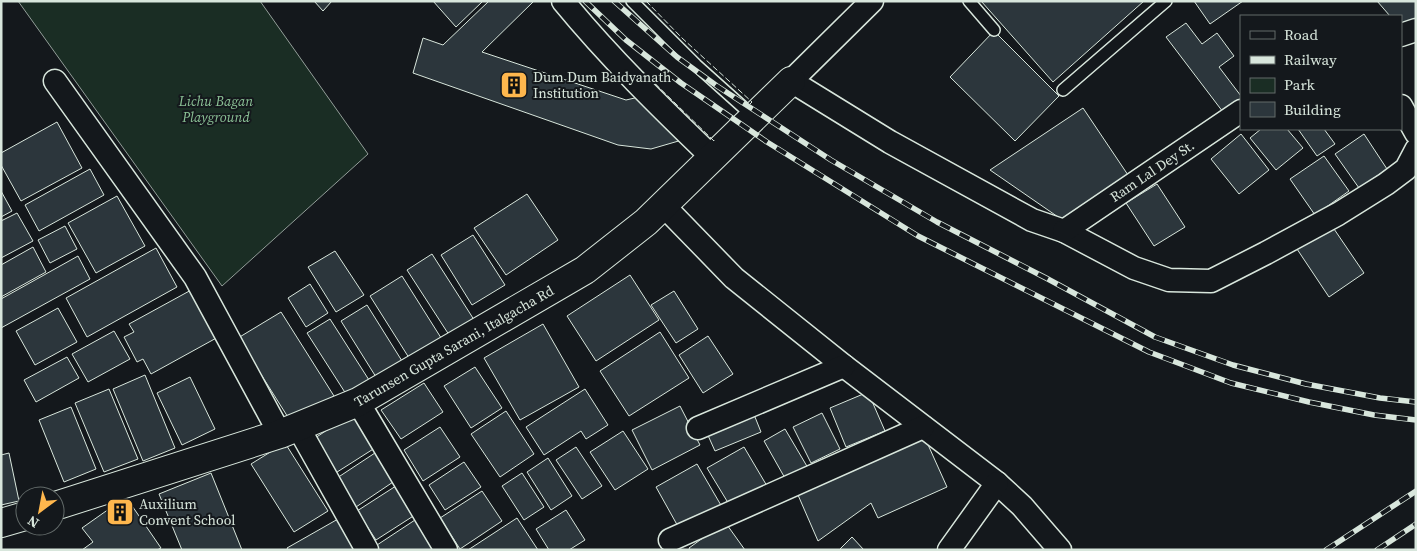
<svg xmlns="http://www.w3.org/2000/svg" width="1417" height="551" font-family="'Source Serif 4',serif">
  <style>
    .green { fill: #1a2d24; stroke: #939e99 }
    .building { fill: #2c363c; stroke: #d8e6dc }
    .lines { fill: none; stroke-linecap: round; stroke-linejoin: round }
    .service-casing { stroke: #d8e6dc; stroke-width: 14 }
    .minor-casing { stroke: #d8e6dc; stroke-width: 25 }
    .tertiary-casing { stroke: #d8e6dc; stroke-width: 30 }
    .service { stroke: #14181c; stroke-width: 11 }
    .minor { stroke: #14181c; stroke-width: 22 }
    .tertiary { stroke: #14181c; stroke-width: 28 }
    .rail-casing { stroke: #d8e6dc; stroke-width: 5.5 }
    .rail { stroke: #14181c; stroke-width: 4; stroke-dasharray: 11; stroke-linecap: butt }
    .fence { stroke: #d8e6dc; stroke-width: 1; stroke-dasharray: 6 2.5; stroke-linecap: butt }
    .labels { text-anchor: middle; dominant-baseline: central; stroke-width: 4; stroke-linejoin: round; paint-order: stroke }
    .poi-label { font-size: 14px; fill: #d8e6dc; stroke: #14181c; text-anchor: start }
    .park-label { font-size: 14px; font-style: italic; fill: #8ac095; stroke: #14181c }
    .street-label { font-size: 14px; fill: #d8e6dc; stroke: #14181c }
  </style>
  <rect width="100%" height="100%" fill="#14181c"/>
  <!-- green -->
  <path class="green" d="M18 1H260L368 154 222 286Z"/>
  <!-- building -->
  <g class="building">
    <path d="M314 1H332L323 11Z"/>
    <path d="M433 1H483L456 27Z"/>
    <path d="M489 1H534L482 52 626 100 639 97 682 140 651 149 618 145 413 73 423 38 443 45Z"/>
    <path d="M981 1H1144L1053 82Z"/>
    <path d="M1194 1H1243L1210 24Z"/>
    <path d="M1377 1H1416V18L1402 30 1401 16H1390Z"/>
    <path d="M1186 23 1202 44 1217 33 1234 56 1219 67 1241 96V98L1223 112 1166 37Z"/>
    <path d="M994 31 1059 96 1015 141 950 77Z"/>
    <path d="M1083 108 1128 175 1061 219 990 170Z"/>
    <path d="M57 122 82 168 21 201 1 165V153Z"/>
    <path d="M1261 129H1287L1303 148 1276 170 1250 138Z"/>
    <path d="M1298 129H1324L1335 144 1317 156Z"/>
    <path d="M1241 134 1269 170 1239 194 1211 159Z"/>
    <path d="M1364 134 1387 169 1359 188 1335 154Z"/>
    <path d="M1324 156 1349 191 1315 215 1290 179Z"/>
    <path d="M90 169 104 195 39 231 25 205Z"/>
    <path d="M1157 184 1185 227 1154 246 1126 203Z"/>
    <path d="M1 191 12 211 1 217Z"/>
    <path d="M527 194 558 240 506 275 474 228Z"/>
    <path d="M117 196 145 246 96 273 68 223Z"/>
    <path d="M17 213 33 241 1 258V221Z"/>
    <path d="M65 226 77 249 50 263 38 240Z"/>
    <path d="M1332 226 1364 273 1329 297 1297 249Z"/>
    <path d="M473 235 505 285 472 305 441 255Z"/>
    <path d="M33 247 46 272 1 297V265Z"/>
    <path d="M156 248 177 287 87 337 66 298Z"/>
    <path d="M335 251 364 295 336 312 308 267Z"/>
    <path d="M432 254 478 326 453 341 407 270Z"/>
    <path d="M78 256 90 279 1 328V299Z"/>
    <path d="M630 275 659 320 596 361 567 316Z"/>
    <path d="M402 276 443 341 411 361 370 296Z"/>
    <path d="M310 284 328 313 306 327 288 298Z"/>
    <path d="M193 289 220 336 151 374 143 359 137 362 124 337 134 332 129 324Z"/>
    <path d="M674 291 698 329 676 343 651 305Z"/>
    <path d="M367 305 402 361 376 377 341 321Z"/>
    <path d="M58 308 77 342 35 365 16 331Z"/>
    <path d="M281 312 334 396 291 422 238 338Z"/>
    <path d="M330 319 369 380 346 394 307 333Z"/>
    <path d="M543 324 579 387 520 420 484 358Z"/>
    <path d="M114 331 130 359 88 382 72 354Z"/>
    <path d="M660 332 689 378 629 416 600 371Z"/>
    <path d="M708 336 733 374 703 393 679 355Z"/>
    <path d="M67 357 79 378 36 402 24 380Z"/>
    <path d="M475 367 502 408 471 428 444 386Z"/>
    <path d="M145 375 175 448 143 461 113 389Z"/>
    <path d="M190 377 215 429 182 445 157 393Z"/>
    <path d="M424 383 443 412 401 439 381 410Z"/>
    <path d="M109 389 138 459 104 472 75 403Z"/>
    <path d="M585 389 608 425 586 439 581 431 544 455 526 427Z"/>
    <path d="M868 392 885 431 846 447 830 408Z"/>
    <path d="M680 406 700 445 652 470 632 430Z"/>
    <path d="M71 407 96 469 64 482 39 420Z"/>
    <path d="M356 411 378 446 334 474 312 440Z"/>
    <path d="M506 411 534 454 500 477 471 434Z"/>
    <path d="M753 412 761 432 715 451 706 431Z"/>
    <path d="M822 413 840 449 811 463 793 427Z"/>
    <path d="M440 427 460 457 423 481 404 450Z"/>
    <path d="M785 429 808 468 786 480 764 441Z"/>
    <path d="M623 431 648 469 615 490 590 452Z"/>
    <path d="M925 438 947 487 878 518 871 503 818 541 798 495Z"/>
    <path d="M285 443 328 511 294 532 251 464Z"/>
    <path d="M576 447 602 486 582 499 556 460Z"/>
    <path d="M744 447 767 486 730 506 707 468Z"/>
    <path d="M381 449 399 478 356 507 337 478Z"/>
    <path d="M9 453 19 501 1 505V455Z"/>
    <path d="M548 458 572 496 551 510 527 472Z"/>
    <path d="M464 462 481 487 445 510 429 485Z"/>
    <path d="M697 464 722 507 680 530 656 487Z"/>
    <path d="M211 473 242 550H182L159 494Z"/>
    <path d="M522 473 544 507 524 520 502 486Z"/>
    <path d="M399 484 418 513 376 540 357 511Z"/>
    <path d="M482 491 502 521 460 549 440 518Z"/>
    <path d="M126 497 161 548 157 550H82L93 542 82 528Z"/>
    <path d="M566 510 585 540 569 550H549L536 529Z"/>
    <path d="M418 518 439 550H376L374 547Z"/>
    <path d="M517 518 538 550H468Z"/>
    <path d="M338 519 355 550H288L287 548Z"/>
    <path d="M725 522 745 550H690L689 548Z"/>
    <path d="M852 537 864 550H839Z"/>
  </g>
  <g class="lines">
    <!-- service casing -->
    <g class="service-casing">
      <g id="service">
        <path d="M632 1 696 65 754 117"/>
        <path d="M969 1 994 30"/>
        <path d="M1063 90 1166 1"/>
      </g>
    </g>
    <!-- minor casing -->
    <g class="minor-casing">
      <g id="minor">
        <path d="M563 1C609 57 661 108 713 158"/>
        <path d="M872 1 791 81 890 142 1032 220 1064 231 1134 268 1169 280 1211 281 1266 253 1338 214 1386 184 1406 169 1416 150"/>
        <path d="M1401 35 1416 30"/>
        <path d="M55 81 195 277 280 434"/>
        <path d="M1401 106 1416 133"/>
        <path d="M663 205 734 278 844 366 997 483 1022 506 1060 550"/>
        <path d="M1064 231 1241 111"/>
        <path d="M358 402 446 550"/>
        <path d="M298 427 367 550"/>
        <path d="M698 428 844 366"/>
        <path d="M670 540 923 427"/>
        <path d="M949 550 997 483"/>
      </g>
    </g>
    <!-- tertiary casing -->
    <g class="tertiary-casing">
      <g id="tertiary">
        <path d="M55 506 280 434 358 402 585 270 646 222 791 81"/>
        <path d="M1 523 25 516"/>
      </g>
    </g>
    <!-- service -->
    <use href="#service" class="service"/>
    <!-- minor -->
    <use href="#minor" class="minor"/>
    <!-- tertiary -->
    <use href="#tertiary" class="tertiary"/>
    <!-- rail casing -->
    <g class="rail-casing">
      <g id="rail">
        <path d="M585 1 626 40 681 83 767 142 918 236 1149 352 1231 383 1309 402 1374 415 1416 420"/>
        <path d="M614 1 677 57 717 86 831 160 937 222 1046 278 1155 337 1233 365 1306 384 1380 398 1416 402"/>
        <path d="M1326 550 1416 491"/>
        <path d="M1377 550 1416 524"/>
      </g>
    </g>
    <!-- rail -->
    <use href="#rail" class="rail"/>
    <!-- fence -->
    <g class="fence">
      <path d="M646 1 682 38 752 102 750 104"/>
      <path d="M637 66 714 141 715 140"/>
    </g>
  </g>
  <!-- icons -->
  <defs>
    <g id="building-square" transform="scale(1.4375)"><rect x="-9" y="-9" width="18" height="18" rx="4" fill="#ffb74d" stroke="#14181c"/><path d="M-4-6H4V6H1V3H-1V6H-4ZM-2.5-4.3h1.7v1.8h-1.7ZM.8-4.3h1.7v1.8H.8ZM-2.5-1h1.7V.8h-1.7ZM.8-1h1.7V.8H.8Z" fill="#111"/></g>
  </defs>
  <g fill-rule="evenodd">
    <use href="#building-square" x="514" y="85"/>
    <use href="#building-square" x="120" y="512"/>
  </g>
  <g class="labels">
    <!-- poi labels -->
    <g class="poi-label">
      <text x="533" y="77">Dum Dum Baidyanath<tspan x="533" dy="16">Institution</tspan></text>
      <text x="139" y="504">Auxilium<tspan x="139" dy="16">Convent School</tspan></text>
    </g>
    <!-- park labels -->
    <g class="park-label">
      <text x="216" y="101">Lichu Bagan<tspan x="216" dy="16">Playground</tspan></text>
    </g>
    <!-- street labels -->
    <g class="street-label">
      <text transform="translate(1152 171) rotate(-34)">Ram Lal Dey St.</text>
      <text transform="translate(454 346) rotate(-30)">Tarunsen Gupta Sarani, Italgacha Rd</text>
    </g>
  </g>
  <!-- border -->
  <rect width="1417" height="551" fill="none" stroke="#d8e6dc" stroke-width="5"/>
  <!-- legend -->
  <rect x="1240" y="15" width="162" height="115" fill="#14181c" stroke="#626a69"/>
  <rect x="1250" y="31" width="25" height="8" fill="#14181c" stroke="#626a69"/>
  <text x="1284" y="40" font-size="15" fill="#d8e6dc">Road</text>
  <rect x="1250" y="56" width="25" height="8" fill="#d8e6dc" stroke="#626a69"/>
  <text x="1284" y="65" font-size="15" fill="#d8e6dc">Railway</text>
  <rect x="1250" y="78" width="25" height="15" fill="#1a2d24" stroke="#626a69"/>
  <text x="1284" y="90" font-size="15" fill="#d8e6dc">Park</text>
  <rect x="1250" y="102" width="25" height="15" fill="#2c363c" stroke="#626a69"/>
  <text x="1284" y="115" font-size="15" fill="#d8e6dc">Building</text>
  <!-- north arrow -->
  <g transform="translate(40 511) rotate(212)"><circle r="24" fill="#14181c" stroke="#626a69"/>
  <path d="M0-4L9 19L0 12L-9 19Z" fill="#ffb74d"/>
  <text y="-8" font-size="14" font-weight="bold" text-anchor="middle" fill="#d8e6dc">N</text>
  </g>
</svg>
